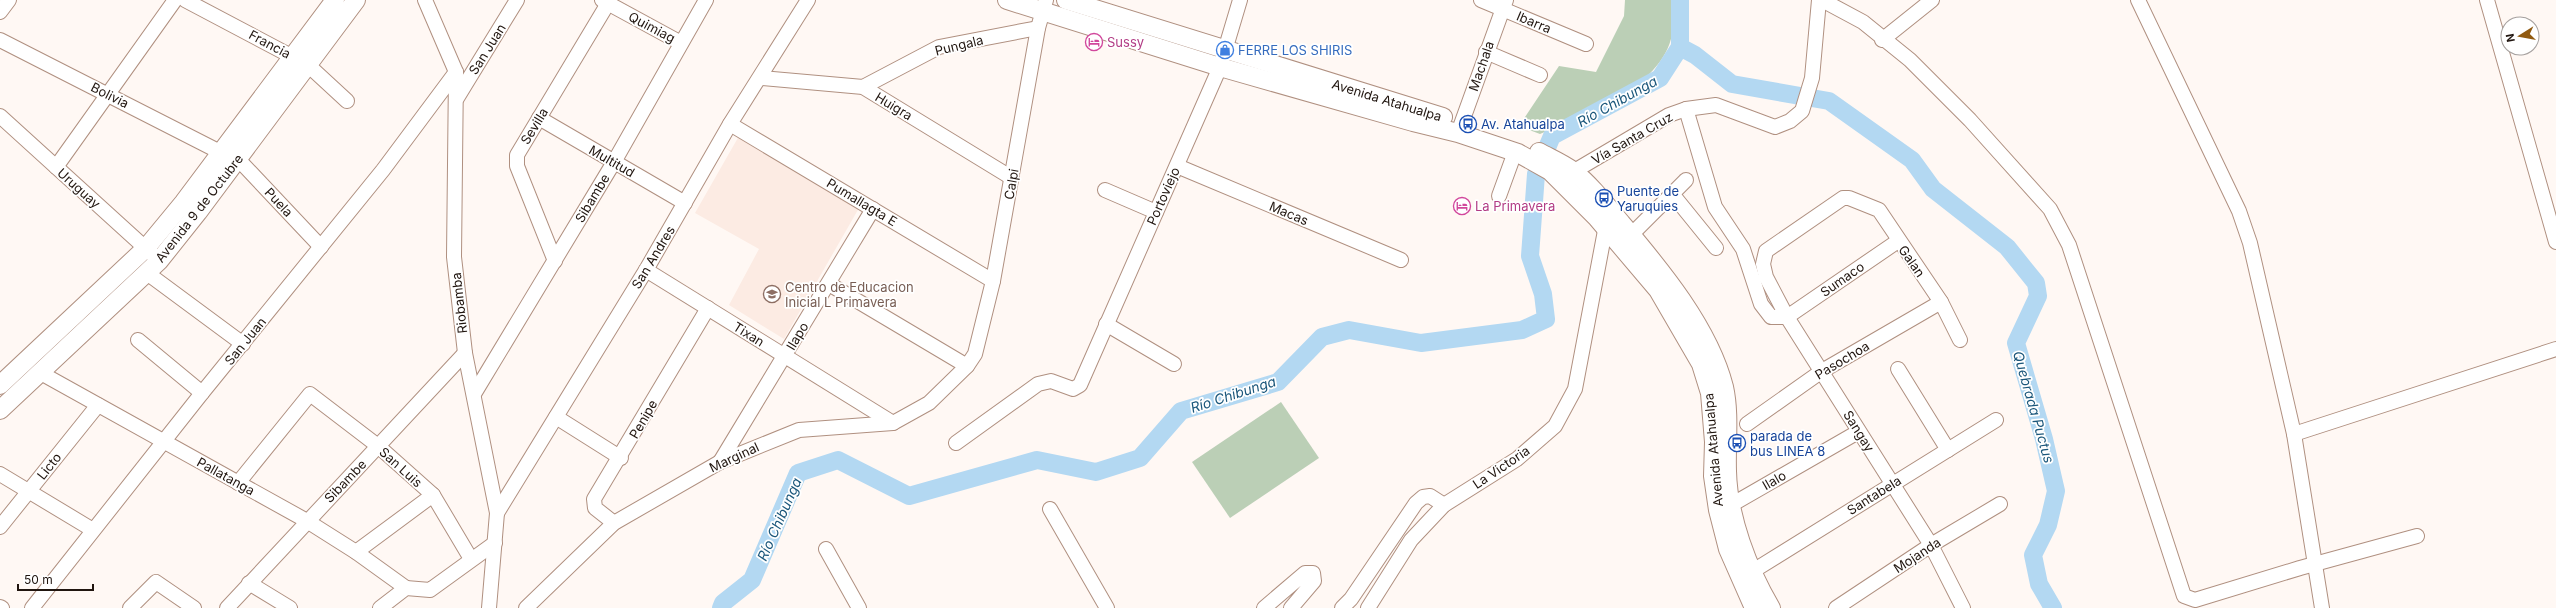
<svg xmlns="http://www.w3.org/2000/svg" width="2556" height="608" font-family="Inter,sans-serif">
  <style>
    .built { fill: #fcebe3 }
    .green { fill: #bbcfb6 }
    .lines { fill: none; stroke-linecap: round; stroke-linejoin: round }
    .river { stroke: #b3d8f2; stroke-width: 18 }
    .minor-casing { stroke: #b09080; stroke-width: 16 }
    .major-casing { stroke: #b09080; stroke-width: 20 }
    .minor { stroke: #fff; stroke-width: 14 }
    .major { stroke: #fff; stroke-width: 18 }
    .labels { text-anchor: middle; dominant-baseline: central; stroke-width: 3.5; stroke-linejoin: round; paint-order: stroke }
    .street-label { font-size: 13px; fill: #20150f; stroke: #fff }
    .hotel-label { font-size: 13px; fill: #b23c85; stroke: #fff; text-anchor: start }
    .shop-label { font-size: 13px; fill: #366cbe; stroke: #fff; text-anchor: start }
    .transit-label { font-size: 13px; fill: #164399; stroke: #fff; text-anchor: start }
    .education-label { font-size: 13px; fill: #785e54; stroke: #fff; text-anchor: start }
    .water-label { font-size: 14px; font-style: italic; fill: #1b577b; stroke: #fff }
  </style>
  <rect width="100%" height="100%" fill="#fff8f4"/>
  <!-- built -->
  <path class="built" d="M739 136 859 208 784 339 729 305 759 249 695 213Z"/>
  <!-- green -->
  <g class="green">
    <path d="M1625 0H1673C1673 11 1674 23 1672 34 1663 87 1584 115 1540 134L1519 126 1559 66 1596 72 1624 16Z"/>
    <path d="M1281 402 1319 458 1230 518 1192 462Z"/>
  </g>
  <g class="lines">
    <!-- river -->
    <g class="river">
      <path d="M1680 47 1695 55 1732 84 1829 101 1912 160 1933 189 2007 247 2036 283 2038 296 2016 343 2044 439 2056 491 2048 525 2033 555 2039 584 2053 608"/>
      <path d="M721 608 723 603 752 580 798 473 838 460 909 496 1037 460 1096 472 1140 458 1181 411 1278 382 1322 337 1349 330 1421 343 1522 330 1546 319 1543 294 1530 256 1536 174 1552 136 1660 78 1680 47V0"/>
    </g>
    <!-- minor casing -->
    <g class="minor-casing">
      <g id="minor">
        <path d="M185 0 308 65 347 101"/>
        <path d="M425 0 456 72 454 257 465 353 497 513 489 608"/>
        <path d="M602 0 681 43"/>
        <path d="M1481 0 1586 44"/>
        <path d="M1822 0 1863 22 1910 60 1970 120 2050 209 2069 245 2184 596 2195 600 2300 568 2417 536"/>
        <path d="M2138 0 2239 211 2250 243 2294 434 2322 608"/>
        <path d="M2487 0 2556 242"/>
        <path d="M0 12 9 0"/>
        <path d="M0 40 220 152"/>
        <path d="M1882 40 1932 0"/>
        <path d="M1486 52 1540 75"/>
        <path d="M761 78 863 87 1012 178"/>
        <path d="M863 87 939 47 1038 28"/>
        <path d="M457 98 517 0"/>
        <path d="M1686 109 1715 207 1743 249 1761 304 1771 317H1787L1898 241"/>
        <path d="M0 116 153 255"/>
        <path d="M539 118 685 203"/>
        <path d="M730 124 993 281"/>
        <path d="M1458 133 1506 0"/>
        <path d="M237 158 321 247"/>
        <path d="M1177 166 1401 260"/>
        <path d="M56 167 175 0"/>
        <path d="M1566 176 1669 115 1686 109 1716 105 1775 127 1790 121 1802 111 1812 78 1819 0"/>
        <path d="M1105 190 1156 212"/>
        <path d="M1673 195 1716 248"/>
        <path d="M1499 196 1515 152"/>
        <path d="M1631 235 1686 180"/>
        <path d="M555 261 517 166V155L610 0"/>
        <path d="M646 270 893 423"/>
        <path d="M147 273 243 344"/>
        <path d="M829 284 967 366"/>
        <path d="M1106 324 1174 364"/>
        <path d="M138 340 202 393"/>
        <path d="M1960 340 1941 302 1879 210 1849 198H1843L1766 251 1763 264 1766 277 1787 317 1931 545 1963 608"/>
        <path d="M1898 369 1948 450"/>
        <path d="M39 372 307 521 356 552 406 588"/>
        <path d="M474 394 614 162 706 0"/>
        <path d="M556 417 621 458"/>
        <path d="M1747 424 1822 371 1941 302"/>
        <path d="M2294 434 2556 349"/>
        <path d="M956 443 1038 384 1051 381 1073 389 1080 385 1220 67 1240 0"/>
        <path d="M720 462 873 209"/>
        <path d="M0 474 93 530"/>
        <path d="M238 483 310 394 378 446 433 495 471 559"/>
        <path d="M1731 505 1858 432"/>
        <path d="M1050 509 1107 608"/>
        <path d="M497 513 646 270 730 124 808 0"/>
        <path d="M614 523 595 508 594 499 708 308"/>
        <path d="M0 527 98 405"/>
        <path d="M826 549 859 608"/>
        <path d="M356 552 433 495"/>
        <path d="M1753 571 1996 420"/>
        <path d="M249 583 290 608"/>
        <path d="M0 607 2 608"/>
        <path d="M32 608 202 393 383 170 456 72"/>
        <path d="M130 608 156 582 194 608"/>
        <path d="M227 608 465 353"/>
        <path d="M380 608 406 588 430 590 495 543"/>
        <path d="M526 608 614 523 720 462 799 430 893 423 929 403 967 366 975 354 993 281 1038 28 1046 0"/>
        <path d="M1264 608 1305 573H1313L1314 581 1291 608"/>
        <path d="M1342 608 1351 599 1416 503 1423 497 1430 496 1444 505"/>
        <path d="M1368 608 1411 540 1444 505 1517 459 1555 426 1575 389 1607 220"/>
        <path d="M1836 608 1931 545 2000 504"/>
      </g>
    </g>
    <!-- major casing -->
    <g class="major-casing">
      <g id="major">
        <path d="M1007 0 1220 67 1413 122 1458 133 1518 153 1550 171 1597 218 1658 290 1701 364 1710 393 1714 442 1713 476 1718 510 1728 549 1754 608"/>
        <path d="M1066 0 1443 117"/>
        <path d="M1539 152C1550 158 1562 163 1573 171 1591 185 1607 206 1622 224 1661 270 1709 328 1724 387 1730 414 1726 444 1727 471 1728 517 1748 569 1771 608"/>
        <path d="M0 385 146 248 184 202 335 0"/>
        <path d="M0 410 159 261 198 212 356 0"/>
      </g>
    </g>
    <!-- minor -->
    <use href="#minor" class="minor"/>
    <!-- major -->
    <use href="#major" class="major"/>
  </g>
  <!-- icons -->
  <defs>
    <g id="hotel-ring" transform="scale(0.9)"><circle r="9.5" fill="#fff" stroke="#d1479c" stroke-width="1.5"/><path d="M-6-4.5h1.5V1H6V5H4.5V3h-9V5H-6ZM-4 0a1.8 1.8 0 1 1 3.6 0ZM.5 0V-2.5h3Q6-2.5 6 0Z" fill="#d1479c"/></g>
    <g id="shop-ring" transform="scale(0.9)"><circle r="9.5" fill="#fff" stroke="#3f7fe0" stroke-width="1.5"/><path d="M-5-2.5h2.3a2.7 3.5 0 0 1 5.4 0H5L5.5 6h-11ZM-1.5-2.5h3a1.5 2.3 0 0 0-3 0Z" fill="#3f7fe0"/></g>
    <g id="bus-ring" transform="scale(0.9)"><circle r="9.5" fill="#fff" stroke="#1a4fb4" stroke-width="1.5"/><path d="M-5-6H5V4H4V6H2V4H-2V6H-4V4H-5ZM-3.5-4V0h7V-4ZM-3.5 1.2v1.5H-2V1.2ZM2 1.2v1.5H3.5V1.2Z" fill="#1a4fb4"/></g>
    <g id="school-ring" transform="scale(0.9)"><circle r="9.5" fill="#fff" stroke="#8d6e63" stroke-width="1.5"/><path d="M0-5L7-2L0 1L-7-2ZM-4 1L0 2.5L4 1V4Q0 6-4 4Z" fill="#8d6e63"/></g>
  </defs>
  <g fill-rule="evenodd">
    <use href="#hotel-ring" x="1094" y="42"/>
    <use href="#shop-ring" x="1225" y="50"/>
    <use href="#bus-ring" x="1468" y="124"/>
    <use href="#bus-ring" x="1604" y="198"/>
    <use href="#hotel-ring" x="1462" y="206"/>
    <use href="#school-ring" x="772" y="294"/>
    <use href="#bus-ring" x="1737" y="443"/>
  </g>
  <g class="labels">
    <!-- street labels -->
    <g class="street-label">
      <text transform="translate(1534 22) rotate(23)">Ibarra</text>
      <text transform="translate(652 27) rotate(28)">Quimiag</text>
      <text transform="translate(270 44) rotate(28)">Francia</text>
      <text transform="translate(959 45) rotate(-14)">Pungala</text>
      <text transform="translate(487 49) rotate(-58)">San Juan</text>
      <text transform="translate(1481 66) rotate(-71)">Machala</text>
      <text transform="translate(110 95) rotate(27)">Bolivia</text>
      <text transform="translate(1387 100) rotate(17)">Avenida Atahualpa</text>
      <text transform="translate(894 106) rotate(31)">Huigra</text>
      <text transform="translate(534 126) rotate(-59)">Sevilla</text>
      <text transform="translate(1632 138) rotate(-30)">Vía Santa Cruz</text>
      <text transform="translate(612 161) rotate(30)">Multitud</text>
      <text transform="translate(1011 184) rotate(-80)">Calpi</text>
      <text transform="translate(79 188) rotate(42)">Uruguay</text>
      <text transform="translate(1163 196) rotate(-66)">Portoviejo</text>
      <text transform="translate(592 198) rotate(-59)">Sibambe</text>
      <text transform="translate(279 202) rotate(47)">Puela</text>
      <text transform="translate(862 202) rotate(31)">Pumallagta E</text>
      <text transform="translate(199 208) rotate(-52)">Avenida 9 de Octubre</text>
      <text transform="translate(1289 213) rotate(23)">Macas</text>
      <text transform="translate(653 257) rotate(-59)">San Andres</text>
      <text transform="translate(1912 261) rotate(55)">Galan</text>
      <text transform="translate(1842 279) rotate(-35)">Sumaco</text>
      <text transform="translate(459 303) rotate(-96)">Riobamba</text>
      <text transform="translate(749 334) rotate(32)">Tixan</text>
      <text transform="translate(797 336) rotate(-59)">Ilapo</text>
      <text transform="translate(245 341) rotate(-51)">San Juan</text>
      <text transform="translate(1842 360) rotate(-31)">Pasochoa</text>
      <text transform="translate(643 419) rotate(-60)">Penipe</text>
      <text transform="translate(1859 431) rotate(58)">Sangay</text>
      <text transform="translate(1713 450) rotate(-95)">Avenida Atahualpa</text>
      <text transform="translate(734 457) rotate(-25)">Marginal</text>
      <text transform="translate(49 466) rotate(-51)">Licto</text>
      <text transform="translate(401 467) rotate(42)">San Luis</text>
      <text transform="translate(1501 467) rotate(-34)">La Victoria</text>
      <text transform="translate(226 476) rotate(29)">Pallatanga</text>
      <text transform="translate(1774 480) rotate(-30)">Ilalo</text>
      <text transform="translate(345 481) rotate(-46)">Sibambe</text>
      <text transform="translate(1874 495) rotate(-32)">Santabela</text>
      <text transform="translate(1917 555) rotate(-33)">Mojanda</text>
    </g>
    <!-- hotel labels -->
    <g class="hotel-label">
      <text x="1107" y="42">Sussy</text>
      <text x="1475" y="206">La Primavera</text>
    </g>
    <!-- shop labels -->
    <g class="shop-label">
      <text x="1238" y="50">FERRE LOS SHIRIS</text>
    </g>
    <!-- transit labels -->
    <g class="transit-label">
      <text x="1481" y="124">Av. Atahualpa</text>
      <text x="1617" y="191">Puente de<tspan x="1617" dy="15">Yaruquies</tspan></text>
      <text x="1750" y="436">parada de<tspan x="1750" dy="15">bus LINEA 8</tspan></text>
    </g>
    <!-- education labels -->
    <g class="education-label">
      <text x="785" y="287">Centro de Educacion<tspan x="785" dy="15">Inicial L Primavera</tspan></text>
    </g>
    <!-- water labels -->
    <g class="water-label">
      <text transform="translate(1617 101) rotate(-29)">Río Chibunga</text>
      <text transform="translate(1233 394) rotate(-18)">Río Chibunga</text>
      <text transform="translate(2034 407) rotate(74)">Quebrada Puctus</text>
      <text transform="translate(779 519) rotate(-66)">Río Chibunga</text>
    </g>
  </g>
  <!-- north arrow -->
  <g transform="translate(2520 36) rotate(259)"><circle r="19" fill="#ffffff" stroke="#a6a19f"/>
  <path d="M0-3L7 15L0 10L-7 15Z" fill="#915a10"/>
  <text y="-6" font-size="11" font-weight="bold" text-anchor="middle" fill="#20150f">N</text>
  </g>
  <!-- scale -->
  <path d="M18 584v6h75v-6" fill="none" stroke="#20150f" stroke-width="2"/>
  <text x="24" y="584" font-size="12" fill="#20150f" stroke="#ffffff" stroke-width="3" paint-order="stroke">50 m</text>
</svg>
